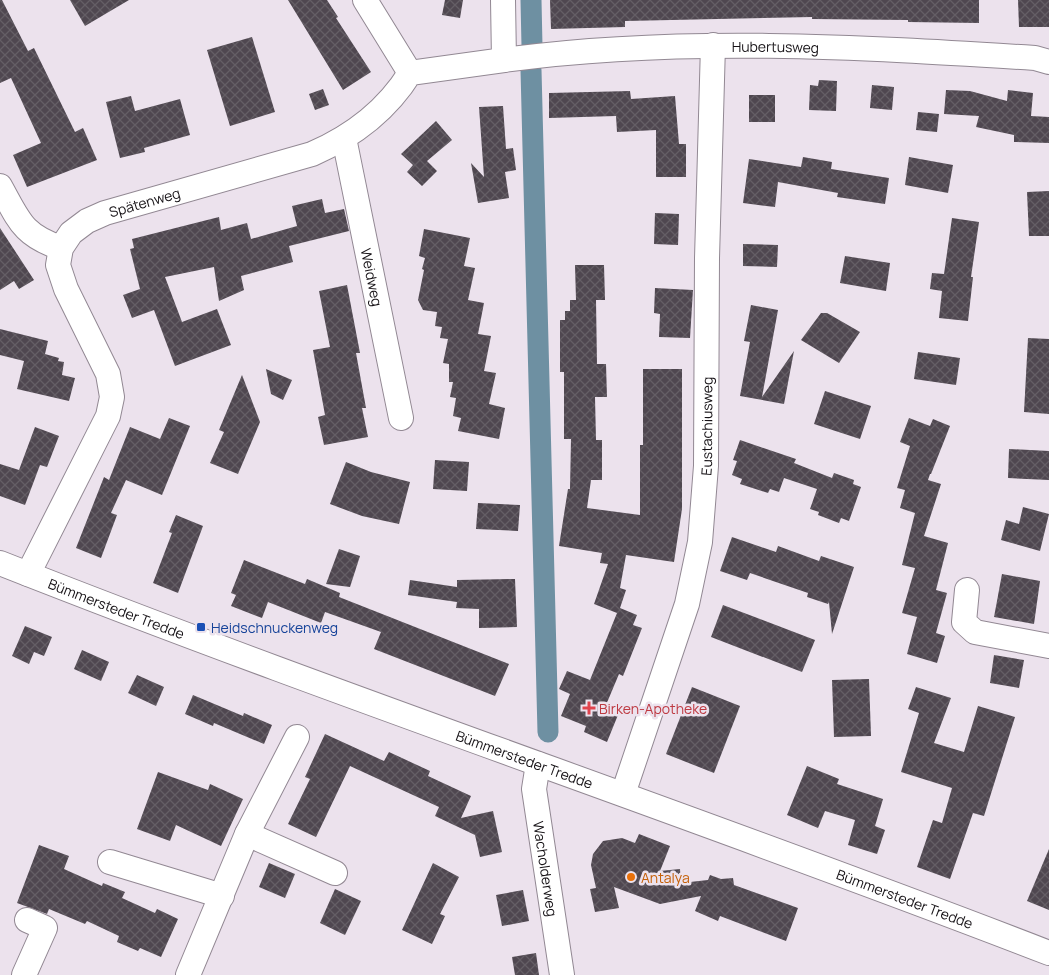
<svg xmlns="http://www.w3.org/2000/svg" width="1049" height="975" font-family="Manrope,sans-serif">
  <style>
    .lines { fill: none; stroke-linecap: round; stroke-linejoin: round }
    .canal { stroke: #6e90a2; stroke-width: 21 }
    .building { fill: url(#building-cross-hatch) }
    .minor-casing { stroke: #928893; stroke-width: 26 }
    .minor { stroke: #fff; stroke-width: 24 }
    .transit-dot { fill: #1a4fb4; stroke: #ece2ed; stroke-width: 2 }
    .health-dot { fill: #e0444e; stroke: #ece2ed; stroke-width: 2 }
    .food-dot { fill: #e8710a; stroke: #ece2ed; stroke-width: 2 }
    .labels { text-anchor: middle; dominant-baseline: central; stroke-width: 5; stroke-linejoin: round; paint-order: stroke }
    .street-label { font-size: 14px; fill: #151115; stroke: #ece2ed }
    .transit-label { font-size: 14px; fill: #164399; stroke: #ece2ed; text-anchor: start }
    .health-label { font-size: 14px; fill: #be3a42; stroke: #ece2ed; text-anchor: start }
    .food-label { font-size: 14px; fill: #c56008; stroke: #ece2ed; text-anchor: start }
  </style>
  <defs>
    <pattern id="building-cross-hatch" width="8" height="8" patternUnits="userSpaceOnUse" patternTransform="scale(1.25)"><rect width="8" height="8" fill="#4f4750"/><path d="M0 0l8 8M0 8l8-8" fill="none" stroke="#645e65"/></pattern>
  </defs>
  <rect width="100%" height="100%" fill="#ece2ed"/>
  <g class="lines">
    <!-- canal -->
    <g class="canal">
      <path d="M531 0 532 46"/>
      <path d="M531 70 548 732"/>
    </g>
  </g>
  <!-- building -->
  <g class="building">
    <path d="M0 0H2L28 51 34 48 75 132 83 128 97 160 27 187 13 155 41 143 11 78 0 83Z"/>
    <path d="M70 0H129L85 26Z"/>
    <path d="M288 0H327L338 17 336 18 371 72 343 90Z"/>
    <path d="M445 0H463L460 18 442 15Z"/>
    <path d="M550 0H979V23L908 22V20L812 19V17L625 21V27L551 29Z"/>
    <path d="M1018 0H1049V27H1019Z"/>
    <path d="M252 37 275 112 230 126 207 50Z"/>
    <path d="M819 80 837 81 836 111 809 110 810 85 818 86Z"/>
    <path d="M872 85 894 87 892 110 870 108Z"/>
    <path d="M323 89 329 105 315 110 309 94Z"/>
    <path d="M946 90 970 91 1007 101 1008 90 1033 93 1031 116 1049 117V143L1014 142V135L976 127 979 116 944 114Z"/>
    <path d="M630 91 631 99 675 96 679 144H686V177H656V130L617 132 616 116 549 118V93Z"/>
    <rect x="749" y="95" width="26" height="27"/>
    <path d="M131 96 135 111 180 99 190 135 144 148 145 152 120 158 106 102Z"/>
    <path d="M503 106 506 149 513 148 516 170 505 172 509 198 478 203 471 163 484 177 479 107Z"/>
    <path d="M918 112 939 114 937 132 916 130Z"/>
    <path d="M436 121 452 140 427 161 437 171 422 186 407 172 413 165 401 154Z"/>
    <path d="M803 157 832 162 831 169 889 178 885 204 837 197 838 193 778 182 775 207 743 203 749 159 801 167Z"/>
    <path d="M909 157 953 165 948 193 905 185Z"/>
    <path d="M1049 191V236H1029L1027 192Z"/>
    <path d="M322 199 325 213 344 209 349 231 289 246 293 262 241 276 244 290 219 301 214 267 165 277 182 322 217 309 231 345 175 366 154 310 132 318 123 295 140 289 130 249 134 248 132 239 219 217 221 230 247 223 251 239 297 226 292 206Z"/>
    <path d="M655 213 679 214 678 245 654 244Z"/>
    <path d="M952 218 979 222 971 277H973L968 321 939 318 942 291 930 289 932 273 944 274Z"/>
    <path d="M0 228 34 280 19 289 14 281 0 290Z"/>
    <path d="M424 229 470 238 464 266 475 268 468 300 484 303 478 334 491 336 484 371 496 373 489 404 505 408 499 439 458 431 461 418 453 416 456 398 450 397 453 382H449V364L443 363 448 339 440 338 442 327 435 326 437 312 423 310 418 300 424 270 422 269 425 258 419 256Z"/>
    <path d="M743 244 778 245 777 267 743 266Z"/>
    <path d="M845 256 890 263 886 291 840 283Z"/>
    <path d="M575 265H604L605 300H596L597 364H606L607 397H595L596 440H602V480H591L587 508 640 515V445H643V369H682V509L674 562 626 555 620 588 626 590 620 608 637 615 633 625 642 628 623 676 619 674 606 705 620 710 607 742 584 732 586 726 561 716 570 694 559 689 567 671 590 680 617 613 594 604 608 564 600 563 602 553 559 546 568 489H570L571 439H564V372H560V320H565V311H570V300H576Z"/>
    <path d="M347 285 360 353H356L366 408H362L368 437 324 445 318 417 325 415 313 350 330 347 319 291Z"/>
    <path d="M655 288 693 290 690 338 659 337 660 314 654 313Z"/>
    <path d="M751 305 778 310 762 397 794 351 784 404 740 396 750 342 744 341Z"/>
    <path d="M821 313H827L860 332 839 363 801 340Z"/>
    <path d="M0 329 48 341 45 354 59 358 58 361 64 362 62 375 75 378 69 401 17 389 24 361 0 355Z"/>
    <path d="M1028 338 1049 339V414L1024 412Z"/>
    <path d="M918 352 960 358 956 385 914 379Z"/>
    <path d="M266 369 292 380 283 400 271 394Z"/>
    <path d="M242 375 260 422 238 474 210 463 224 432 219 430Z"/>
    <path d="M825 391 871 406 860 439 814 424Z"/>
    <path d="M169 418 190 426 162 495 126 480 111 513 117 515 101 558 76 548 104 477 109 480 130 427 160 439Z"/>
    <path d="M909 418 930 426 933 419 950 426 931 474H930L928 480 941 484 924 536 948 543 936 590 947 593 936 633 945 636 937 663 907 654 917 617 902 613 915 568 902 565 915 513 900 508 905 490 897 488 910 446 900 442Z"/>
    <path d="M35 427 59 436 47 467 40 465 25 505 0 496V464L19 470Z"/>
    <path d="M740 440 796 459 794 463 832 478 834 473 854 480 853 484 861 487 849 521 841 518 839 523 818 515 819 512 810 509 817 489 784 478 779 492 770 489 768 493 740 484 742 479 732 475 737 461 733 460Z"/>
    <path d="M1009 449 1049 451V480L1008 478Z"/>
    <path d="M435 460 469 462 467 491 433 489Z"/>
    <path d="M346 462 371 472 410 482 399 524 362 516 330 504Z"/>
    <path d="M478 503 520 505 518 531 476 529Z"/>
    <path d="M1023 507 1049 514 1040 551 1001 540 1006 520 1019 524Z"/>
    <path d="M176 515 203 526 178 593 153 583 172 533 169 532Z"/>
    <path d="M732 537 776 552 778 546 819 561 821 556 854 567 832 634 829 602 828 604 807 597 808 593 750 573 747 580 720 571Z"/>
    <path d="M339 549 360 556 350 587 326 584Z"/>
    <path d="M244 560 305 584 307 579 340 593 339 597 509 664 495 696 374 649 381 632 325 612 321 623 268 602 262 618 231 606 236 595 231 593Z"/>
    <path d="M1002 574 1040 581 1034 624 994 617Z"/>
    <path d="M515 579 517 627 479 628V609L456 608 457 602 408 595 410 580 457 587V580Z"/>
    <path d="M723 605 815 640 802 672 711 637Z"/>
    <path d="M25 626 52 637 44 656 34 652 29 664 12 656Z"/>
    <path d="M82 650 109 662 101 681 74 669Z"/>
    <path d="M994 655 1024 660 1019 688 990 683Z"/>
    <path d="M137 675 164 687 156 706 128 693Z"/>
    <path d="M869 679 871 736 834 737 832 680Z"/>
    <path d="M692 687 740 706 714 773 666 754Z"/>
    <path d="M916 687 951 698 934 743 964 752 978 706 1015 717 984 816 973 813 950 879 917 867 933 820 942 823 952 788 901 772 919 713 908 709Z"/>
    <path d="M193 695 243 716 244 713 272 725 264 744 214 723 213 726 185 714Z"/>
    <path d="M325 734 384 761 389 752 430 771 428 776 471 796 461 818 493 811 502 852 480 857 475 835 435 816 439 807 350 766 316 837 288 824 310 779 305 777Z"/>
    <path d="M807 766 839 779 837 784 883 799 875 826 885 830 877 854 848 845 855 820 825 811 818 828 787 815Z"/>
    <path d="M158 772 208 790 210 784 243 799 221 846 176 825 170 841 137 829Z"/>
    <path d="M639 834 670 846 660 871 680 869 681 883 708 880 710 875 721 879 733 878 734 885 798 908 786 941 720 916 718 921 695 911 701 896 660 904 614 887 619 908 595 912 590 889 596 888 591 865 593 854 603 841 622 838 635 843Z"/>
    <path d="M39 845 69 856 64 869 102 886 103 883 125 892 122 898 155 913 157 909 178 919 161 957 140 948 138 951 117 942 119 936 87 921 85 924 49 909 47 914 17 903Z"/>
    <path d="M1049 849V910L1027 901Z"/>
    <path d="M269 863 295 874 285 898 259 887Z"/>
    <path d="M433 863 459 877 440 914 445 916 432 944 402 930Z"/>
    <path d="M335 889 361 901 345 935 320 923Z"/>
    <path d="M523 890 529 921 502 926 496 895Z"/>
    <path d="M536 953 539 975H515L512 957Z"/>
  </g>
  <g class="lines">
    <!-- minor casing -->
    <g class="minor-casing">
      <g id="minor">
        <path d="M365 0 410 73"/>
        <path id="s1" d="M504 60C680 36 858 47 1035 58L1049 62"/>
        <path id="s2" d="M344 138 401 418"/>
        <path d="M0 186C19 220 22 235 61 248"/>
        <path id="s3" d="M0 563C347 700 701 818 1049 953"/>
        <path id="s4" d="M28 574 108 416 112 397 108 374 66 289 58 265 61 248 71 233 87 221 105 213 312 154C351 137 387 110 410 73L504 60 503 0"/>
        <path d="M967 590 964 622 975 632 1049 646"/>
        <path id="s5" d="M538 764 534 789 562 975"/>
        <path id="s6" d="M623 794 687 604 700 542 706 466 707 258 713 45"/>
        <path d="M247 834 335 873"/>
        <path d="M110 862 222 896"/>
        <path d="M24 975 45 928 27 920"/>
        <path d="M188 975 247 834 297 737"/>
      </g>
    </g>
    <!-- minor -->
    <use href="#minor" class="minor"/>
  </g>
  <!-- markers -->
  <rect class="transit-dot" x="196" y="622" width="10" height="10" rx="2.5"/>
  <path class="health-dot" d="M586.5 700.5h5v5h5v5h-5v5h-5v-5h-5v-5h5z"/>
  <circle class="food-dot" cx="631" cy="877" r="5"/>
  <g class="labels">
    <!-- street labels -->
    <g class="street-label">
      <text stroke="none"><textPath href="#s1" startOffset="272">Hubertusweg</textPath></text>
      <text stroke="none"><textPath href="#s4" startOffset="456">Spätenweg</textPath></text>
      <text stroke="none"><textPath href="#s2" startOffset="142">Weidweg</textPath></text>
      <text stroke="none"><textPath href="#s6" startOffset="380">Eustachiusweg</textPath></text>
      <text stroke="none"><textPath href="#s3" startOffset="125">Bümmersteder Tredde</textPath></text>
      <text stroke="none"><textPath href="#s3" startOffset="560">Bümmersteder Tredde</textPath></text>
      <text stroke="none"><textPath href="#s5" startOffset="106">Wacholderweg</textPath></text>
      <text stroke="none"><textPath href="#s3" startOffset="965">Bümmersteder Tredde</textPath></text>
    </g>
    <!-- transit labels -->
    <g class="transit-label">
      <text x="211" y="627">Heidschnuckenweg</text>
    </g>
    <!-- health labels -->
    <g class="health-label">
      <text x="599" y="708">Birken-Apotheke</text>
    </g>
    <!-- food labels -->
    <g class="food-label">
      <text x="641" y="877">Antalya</text>
    </g>
  </g>
</svg>
